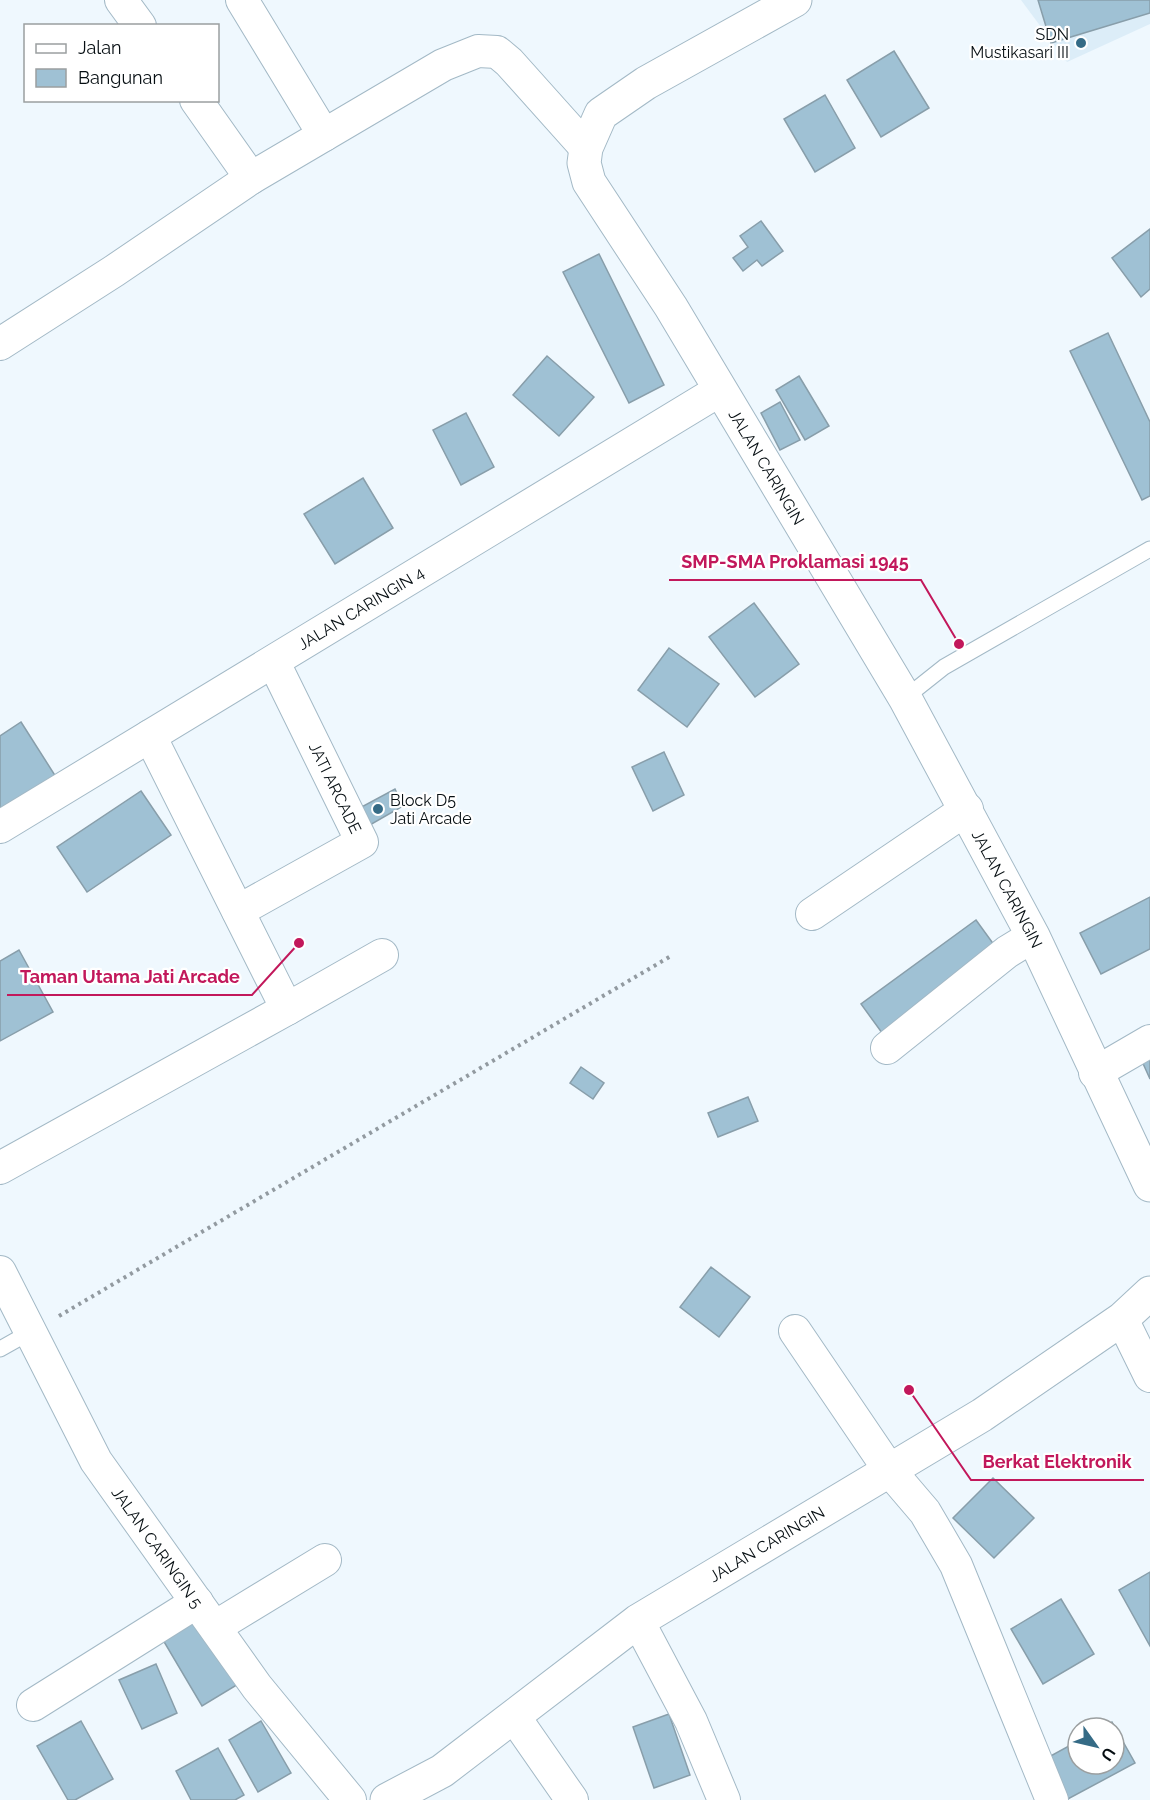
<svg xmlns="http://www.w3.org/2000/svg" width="1150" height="1800" font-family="Raleway,sans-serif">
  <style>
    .built { fill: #dcedf8 }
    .building { fill: #9fc1d4; stroke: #889eaa; stroke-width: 1.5 }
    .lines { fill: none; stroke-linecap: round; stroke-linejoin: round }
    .service-casing { stroke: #a3b9c6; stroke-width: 17 }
    .minor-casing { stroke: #a3b9c6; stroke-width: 34 }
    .tertiary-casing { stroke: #a3b9c6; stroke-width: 35 }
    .path { stroke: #929aa0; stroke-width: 4; stroke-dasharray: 3 4.5; stroke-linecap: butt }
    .service { stroke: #fff; stroke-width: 15 }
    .minor { stroke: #fff; stroke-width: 32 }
    .tertiary { stroke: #fff; stroke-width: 33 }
    .poi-dot { fill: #356b86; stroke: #fff; stroke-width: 2 }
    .labels { text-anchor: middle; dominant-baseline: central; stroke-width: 4.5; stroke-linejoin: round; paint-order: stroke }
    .poi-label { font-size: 16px; fill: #060e12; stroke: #fff; text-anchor: end }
    .street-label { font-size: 16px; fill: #060e12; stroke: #fff }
    .leader { fill: none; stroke: #c2185b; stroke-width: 2 }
    .callout-dot { fill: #c2185b; stroke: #fff; stroke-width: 2 }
    .callout-label { font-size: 18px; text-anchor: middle; font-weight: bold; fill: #c2185b; stroke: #fff; stroke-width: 4.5; stroke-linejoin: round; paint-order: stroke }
  </style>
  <rect width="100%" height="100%" fill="#eff8fe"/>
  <!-- built -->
  <path class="built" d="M1021 0H1150V24L1067 62Z"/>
  <!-- building -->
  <g class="building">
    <path d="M1038 0H1150V13L1051 43Z"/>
    <path d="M894 51 929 108 881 137 847 80Z"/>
    <path d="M825 95 855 148 815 172 784 119Z"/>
    <path d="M761 221 783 251 762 266 757 260 743 271 733 258 748 247 740 236Z"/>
    <path d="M1150 229V289L1141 297 1112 258Z"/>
    <path d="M599 254 664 385 629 403 563 272Z"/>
    <path d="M1108 333 1150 422V496L1142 500 1070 351Z"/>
    <path d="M547 356 594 397 559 436 513 395Z"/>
    <path d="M799 376 829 426 805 440 776 390Z"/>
    <path d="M780 402 800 440 780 450 761 413Z"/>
    <path d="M466 413 494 467 461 485 433 430Z"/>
    <path d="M363 478 393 528 335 564 304 514Z"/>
    <path d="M754 603 799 664 755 697 709 637Z"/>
    <path d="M669 648 719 684 687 727 638 690Z"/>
    <path d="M21 722 56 777 0 813V736Z"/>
    <path d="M664 752 684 795 653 811 632 767Z"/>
    <path d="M395 789 403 806 363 829 354 811Z"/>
    <path d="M141 791 171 835 87 892 57 847Z"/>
    <path d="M1150 897V949L1101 974 1080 933Z"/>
    <path d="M976 920 1000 953 885 1037 861 1004Z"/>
    <path d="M19 950 53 1012 0 1041V961Z"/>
    <path d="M1150 1054V1079L1141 1059Z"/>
    <path d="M581 1067 604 1083 593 1099 570 1083Z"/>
    <path d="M748 1097 758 1121 718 1137 708 1113Z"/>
    <path d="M711 1267 750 1297 719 1337 680 1307Z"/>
    <path d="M993 1478 1034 1518 994 1558 953 1518Z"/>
    <path d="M1150 1572V1646L1119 1590Z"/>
    <path d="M1061 1599 1094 1654 1043 1684 1011 1629Z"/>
    <path d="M201 1617 240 1683 202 1706 163 1640Z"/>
    <path d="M156 1664 177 1713 142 1729 119 1680Z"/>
    <path d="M669 1714 690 1775 654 1788 633 1727Z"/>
    <path d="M81 1721 113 1779 75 1800H68L37 1746Z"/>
    <path d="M261 1721 291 1773 258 1792 229 1740Z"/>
    <path d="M1112 1722 1135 1763 1066 1800 1045 1759 1078 1741V1764H1114V1728H1101Z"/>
    <path d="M218 1748 244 1795 235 1800H191L176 1771Z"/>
  </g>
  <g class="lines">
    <!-- service casing -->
    <g class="service-casing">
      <g id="service">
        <path d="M905 698 944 667 1150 549"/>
        <path d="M0 1349 32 1331"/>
      </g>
    </g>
    <!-- minor casing -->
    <g class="minor-casing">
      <g id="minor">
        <path d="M121 0 140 26"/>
        <path d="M242 0 324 135"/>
        <path d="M196 100 251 178"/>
        <path d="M0 344 114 271 251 178 443 65 478 51 497 52 509 62 586 148"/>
        <path id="s1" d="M0 827 720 390"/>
        <path d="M238 911 362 842 278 671"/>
        <path d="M812 914 967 809"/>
        <path d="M287 1009 382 955"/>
        <path d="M887 1048 1007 952 1033 936"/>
        <path d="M1095 1073 1150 1041"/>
        <path d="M0 1168 287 1009 150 736"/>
        <path id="s2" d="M0 1272 96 1461 257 1687 350 1800"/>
        <path d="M1122 1319 1150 1376"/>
        <path d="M795 1331 890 1471 925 1512 956 1565 1052 1800"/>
        <path d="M638 1621 691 1721 724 1800"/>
        <path d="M215 1627 325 1560"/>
        <path d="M33 1705 197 1602"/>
        <path d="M515 1718 572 1800"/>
      </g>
    </g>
    <!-- tertiary casing -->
    <g class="tertiary-casing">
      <g id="tertiary">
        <path id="s3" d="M795 0 646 83 601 114 586 148 584 163 589 182 671 307 905 698 1033 936 1150 1185"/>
        <path id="s4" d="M387 1800 442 1771 638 1621 982 1415 1122 1319 1150 1293"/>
      </g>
    </g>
    <!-- path -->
    <path class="path" d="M59 1316 671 956"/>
    <!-- service -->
    <use href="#service" class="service"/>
    <!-- minor -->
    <use href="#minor" class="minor"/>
    <!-- tertiary -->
    <use href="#tertiary" class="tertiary"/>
  </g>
  <!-- markers -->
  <g class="poi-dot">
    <circle cx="1081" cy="43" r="6"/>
    <circle cx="378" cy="809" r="6"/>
  </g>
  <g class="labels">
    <!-- poi labels -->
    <g class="poi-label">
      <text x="1069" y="34">SDN<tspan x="1069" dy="18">Mustikasari III</tspan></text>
      <text x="390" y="800" text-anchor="start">Block D5<tspan x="390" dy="18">Jati Arcade</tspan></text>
    </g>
    <!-- street labels -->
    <g class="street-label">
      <text stroke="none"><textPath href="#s3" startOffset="633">JALAN CARINGIN</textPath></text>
      <text stroke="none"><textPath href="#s1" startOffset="422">JALAN CARINGIN 4</textPath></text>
      <text transform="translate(335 788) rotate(64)">JATI ARCADE</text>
      <text stroke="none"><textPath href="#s3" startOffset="1119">JALAN CARINGIN</textPath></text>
      <text stroke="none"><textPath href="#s4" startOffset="459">JALAN CARINGIN</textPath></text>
      <text stroke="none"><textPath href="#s2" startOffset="318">JALAN CARINGIN 5</textPath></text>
    </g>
  </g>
  <!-- callouts -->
  <path class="leader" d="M959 644L921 580H669M299 943L252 995H7M909 1390L971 1480H1144"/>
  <g class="callout-dot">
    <circle cx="959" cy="644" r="6"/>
    <circle cx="299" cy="943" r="6"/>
    <circle cx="909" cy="1390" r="6"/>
  </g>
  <g class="callout-label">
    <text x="795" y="568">SMP-SMA Proklamasi 1945</text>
    <text x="130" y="983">Taman Utama Jati Arcade</text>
    <text x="1057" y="1468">Berkat Elektronik</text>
  </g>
  <!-- legend -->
  <rect x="24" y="24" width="195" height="78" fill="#ffffff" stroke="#9b9fa0" stroke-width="1.5"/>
  <rect x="36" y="44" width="30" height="9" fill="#ffffff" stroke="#9b9fa0" stroke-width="1.5"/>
  <text x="78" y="54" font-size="18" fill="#060e12">Jalan</text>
  <rect x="36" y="69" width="30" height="18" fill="#9fc1d4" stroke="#9b9fa0" stroke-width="1.5"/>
  <text x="78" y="84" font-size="18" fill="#060e12">Bangunan</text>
  <!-- north arrow -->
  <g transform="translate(1096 1746) rotate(124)"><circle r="28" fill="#ffffff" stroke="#9b9fa0" stroke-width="1.5"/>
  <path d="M0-4.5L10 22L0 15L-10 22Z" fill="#356b86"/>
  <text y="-9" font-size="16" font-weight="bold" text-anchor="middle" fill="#060e12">U</text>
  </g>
</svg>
